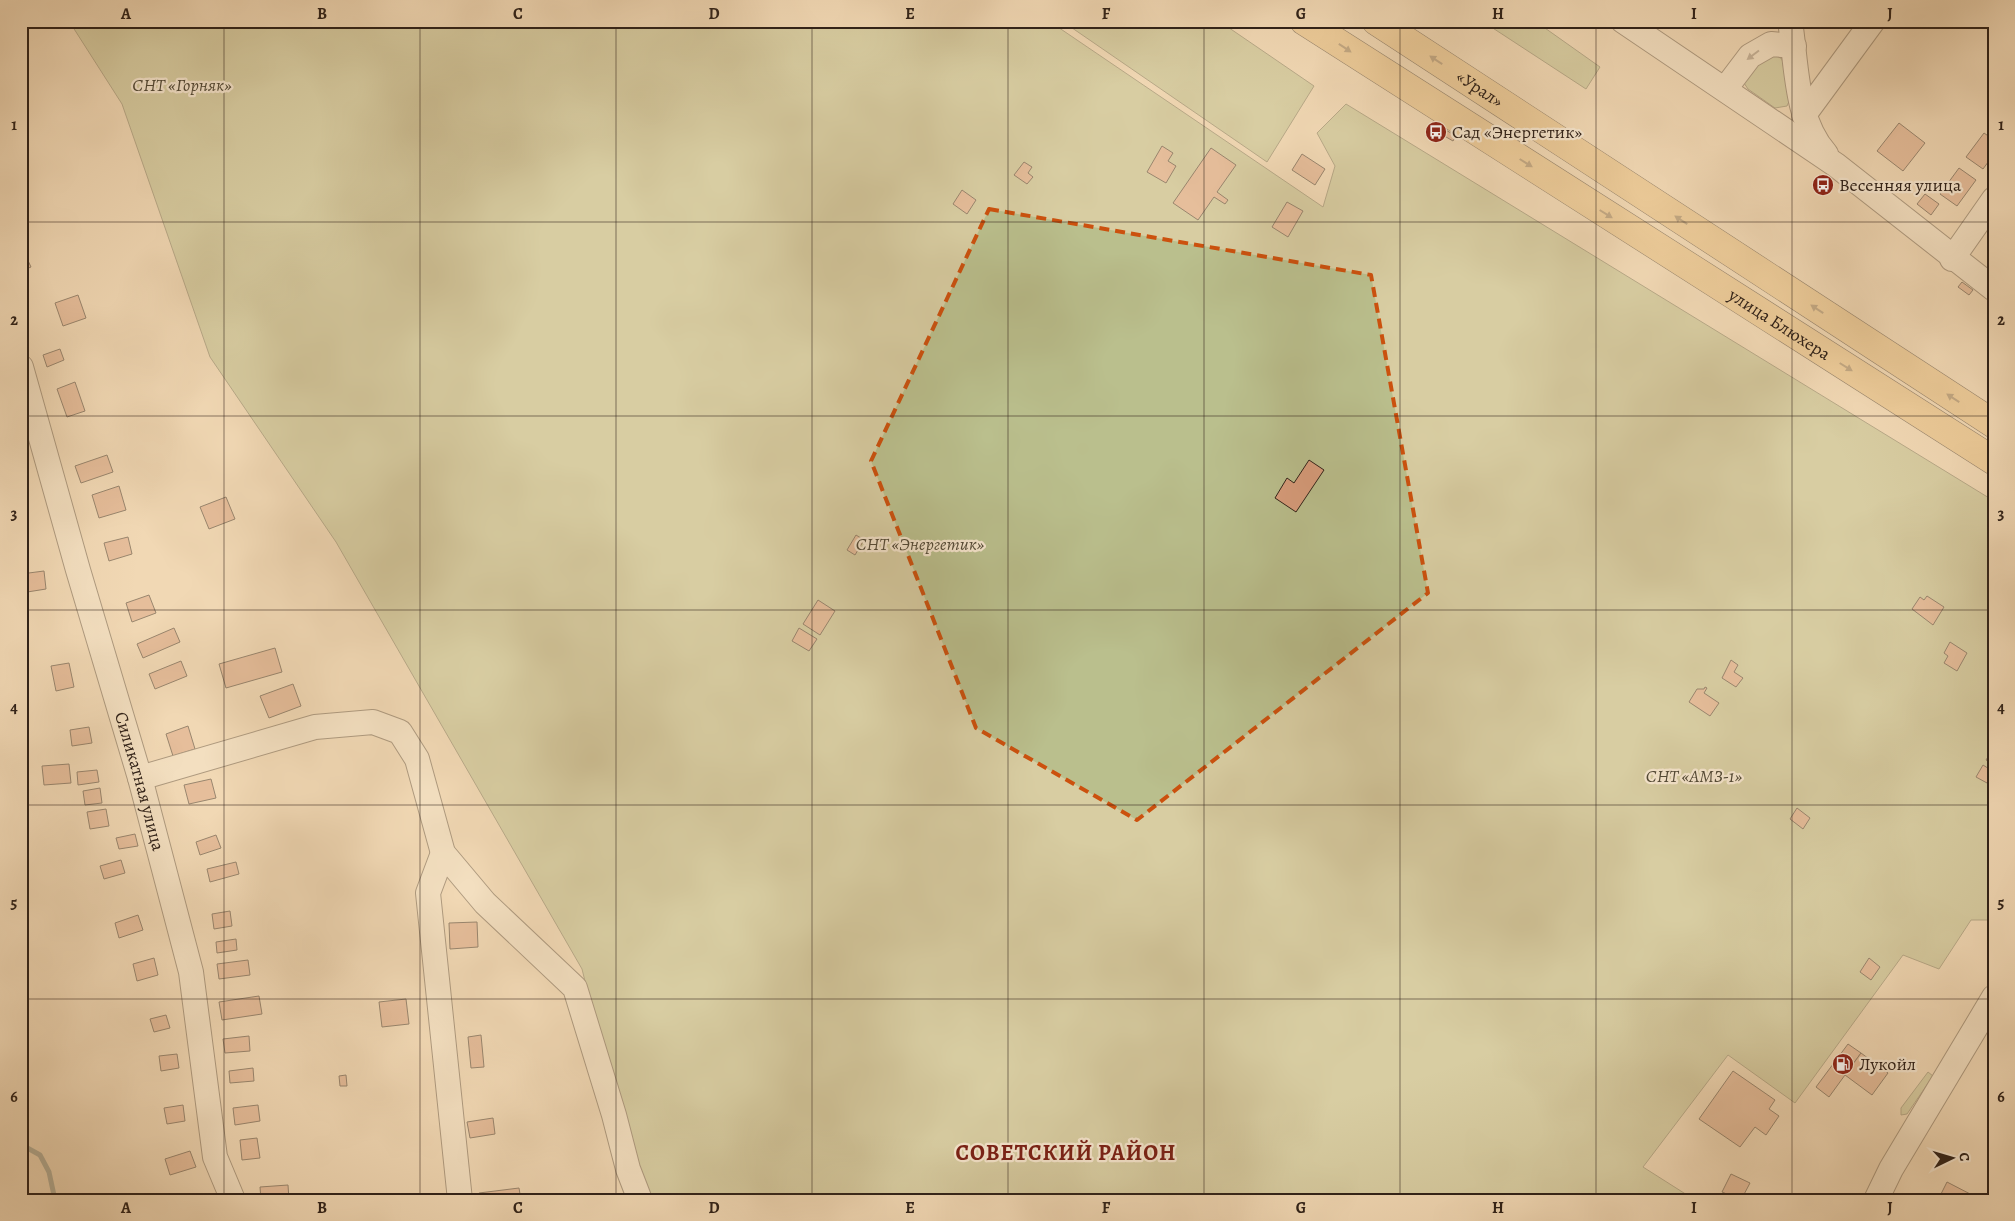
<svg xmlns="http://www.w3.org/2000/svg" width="2015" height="1221" font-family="Alegreya,serif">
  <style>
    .green { fill: #babf8d; stroke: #757053 }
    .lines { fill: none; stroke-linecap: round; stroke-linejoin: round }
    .stream { stroke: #707d74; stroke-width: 5 }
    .building { fill: #d99d7c; stroke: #302219 }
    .minor-casing { stroke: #605040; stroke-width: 26 }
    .major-casing { stroke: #302219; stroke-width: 29 }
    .minor { stroke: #f6e6ce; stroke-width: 24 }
    .major { stroke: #e8bc7a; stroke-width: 28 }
    .oneway { fill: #8c6f4a }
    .oneway2 { fill: #938474 }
    .marked { fill: none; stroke: #cc510e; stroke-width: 4; stroke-dasharray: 10 6; stroke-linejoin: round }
    .grid { fill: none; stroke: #302219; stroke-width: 1; stroke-opacity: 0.55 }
    .labels { text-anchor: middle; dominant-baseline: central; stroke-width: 4.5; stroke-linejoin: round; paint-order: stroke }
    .park-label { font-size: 18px; font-style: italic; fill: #524936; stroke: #f6e6ce }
    .street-label { font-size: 18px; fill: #302219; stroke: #f6e6ce }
    .poi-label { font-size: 18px; fill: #302219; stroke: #f6e6ce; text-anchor: start }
    .district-label { font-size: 22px; font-weight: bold; letter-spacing: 1px; fill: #7a1f14; stroke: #f6e6ce }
    .neatline { fill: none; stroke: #302219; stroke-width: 2 }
    .grid-label { font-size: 16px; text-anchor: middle; font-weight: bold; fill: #302219 }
  </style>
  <rect width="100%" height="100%" fill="#f1d8b4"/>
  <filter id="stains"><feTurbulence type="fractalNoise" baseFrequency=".004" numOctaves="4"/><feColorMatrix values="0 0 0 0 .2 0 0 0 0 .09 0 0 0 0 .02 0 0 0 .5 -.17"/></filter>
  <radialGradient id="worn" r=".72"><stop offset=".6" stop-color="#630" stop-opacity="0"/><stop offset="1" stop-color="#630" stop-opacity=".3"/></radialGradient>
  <!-- green -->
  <g class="green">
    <path d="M69 21H1049L1323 207 1335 166 1317 133 1346 104 1994 501V920H1971L1939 969 1903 955 1795 1103 1728 1055 1643 1167 1695 1200H639L582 969 336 542 210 357 122 104Z"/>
    <path d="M1062 21H1219L1314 86 1267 162Z"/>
    <path d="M1482 21H1535L1600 67 1586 89Z"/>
    <path d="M1775 55 1782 59 1790 99 1787 106 1775 108 1748 89 1744 83 1750 68Z"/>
    <path d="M1928 1072 1933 1076 1907 1114 1901 1115V1108Z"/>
  </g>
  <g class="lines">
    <!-- stream -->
    <path class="stream" d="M21 1123 22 1145 40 1155 49 1172 55 1200"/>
  </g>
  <!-- building -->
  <g class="building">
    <path d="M1899 123 1925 143 1903 171 1877 151Z"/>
    <path d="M1444 129 1456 136 1453 141 1441 134Z"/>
    <path d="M1984 133 1994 140V154L1983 169 1966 157Z"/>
    <path d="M1162 146 1173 153 1168 161 1176 166 1166 183 1147 172Z"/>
    <path d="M1211 148 1236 165 1217 192 1228 200 1225 204 1214 197 1198 220 1173 203Z"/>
    <path d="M1302 154 1325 169 1315 185 1292 170Z"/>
    <path d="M1024 162 1032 167 1028 173 1033 177 1027 184 1014 175Z"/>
    <path d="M1959 168 1976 180 1957 206 1940 194Z"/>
    <path d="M962 190 976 200 967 214 953 204Z"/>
    <path d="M1925 194 1939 204 1931 215 1917 204Z"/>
    <path d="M1287 202 1303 211 1288 237 1272 227Z"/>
    <path d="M24 252 31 267 21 271V253Z"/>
    <path d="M1962 282 1973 290 1969 295 1958 287Z"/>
    <path d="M78 295 86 318 63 326 55 303Z"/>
    <path d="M60 349 64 360 47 367 43 355Z"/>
    <path d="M75 382 85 411 67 417 57 389Z"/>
    <path d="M107 455 113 472 81 483 75 466Z"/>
    <path d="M1309 460 1324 470 1296 512 1275 498 1287 478 1294 483Z"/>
    <path d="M119 486 126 510 99 518 92 495Z"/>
    <path d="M226 497 235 519 209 529 200 507Z"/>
    <path d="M856 535 864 540 855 555 847 550Z"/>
    <path d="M128 537 132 554 109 561 104 543Z"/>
    <path d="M44 571 46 589 21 593V574Z"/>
    <path d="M149 595 156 613 132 622 126 603Z"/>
    <path d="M1927 596 1944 607 1933 625 1912 609 1920 597 1924 600Z"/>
    <path d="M818 600 835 611 820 635 803 624Z"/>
    <path d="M174 628 180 642 143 658 137 644Z"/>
    <path d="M799 628 817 639 809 651 792 641Z"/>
    <path d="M1950 642 1967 653 1957 671 1944 663 1948 656 1944 653Z"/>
    <path d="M275 648 282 672 226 688 219 664Z"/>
    <path d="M1731 660 1738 665 1734 672 1743 678 1736 687 1722 678Z"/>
    <path d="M181 661 187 676 155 689 149 674Z"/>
    <path d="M69 663 74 687 56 691 51 666Z"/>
    <path d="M293 684 301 706 269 718 260 696Z"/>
    <path d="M1705 687 1707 688 1704 693 1719 703 1710 716 1689 702 1697 689H1704Z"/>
    <path d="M188 726 195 749 173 756 166 734Z"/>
    <path d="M89 727 92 743 72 746 70 730Z"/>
    <path d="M1993 749 1994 750V765L1986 760Z"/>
    <path d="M69 764 71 783 44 785 42 766Z"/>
    <path d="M1983 765 1994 772 1987 783 1976 777Z"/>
    <path d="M97 770 99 782 78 785 77 772Z"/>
    <path d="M211 779 216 798 189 804 184 785Z"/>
    <path d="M100 788 102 803 85 805 83 791Z"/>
    <path d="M1797 808 1810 818 1803 829 1790 819Z"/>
    <path d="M106 809 109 826 90 829 87 812Z"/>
    <path d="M135 834 138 846 119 849 116 838Z"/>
    <path d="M216 835 221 848 200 855 196 842Z"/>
    <path d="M121 860 125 873 104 879 100 866Z"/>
    <path d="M236 862 239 874 210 882 207 869Z"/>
    <path d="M230 911 232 926 214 929 212 914Z"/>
    <path d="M138 915 143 930 119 938 115 923Z"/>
    <path d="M477 922 478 947 450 949 449 923Z"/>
    <path d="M236 939 237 950 217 953 216 942Z"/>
    <path d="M154 958 158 975 137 981 133 964Z"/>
    <path d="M1869 958 1880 967 1871 980 1860 972Z"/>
    <path d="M248 960 250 975 219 979 217 964Z"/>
    <path d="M259 996 262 1014 222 1020 219 1002Z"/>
    <path d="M406 999 409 1024 382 1027 379 1002Z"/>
    <path d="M166 1015 170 1028 154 1032 150 1019Z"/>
    <path d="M481 1035 484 1067 471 1068 468 1037Z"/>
    <path d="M249 1036 250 1051 225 1053 223 1039Z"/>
    <path d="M1848 1044 1861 1053 1829 1097 1816 1087Z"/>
    <path d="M1861 1053 1888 1073 1872 1095 1845 1075Z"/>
    <path d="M177 1054 179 1068 161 1071 159 1056Z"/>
    <path d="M253 1068 254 1081 230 1083 229 1071Z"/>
    <path d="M1733 1071 1775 1100 1769 1109 1779 1116 1766 1135 1755 1127 1740 1147 1699 1119Z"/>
    <path d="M346 1075 347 1086H340L339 1076Z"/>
    <path d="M183 1105 185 1121 167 1124 164 1108Z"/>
    <path d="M258 1105 260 1121 235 1125 233 1108Z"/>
    <path d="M493 1118 495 1134 470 1138 467 1122Z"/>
    <path d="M257 1138 260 1158 242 1160 240 1140Z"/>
    <path d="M190 1151 196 1167 170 1175 165 1159Z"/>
    <path d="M1731 1174 1750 1183 1741 1200 1722 1192Z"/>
    <path d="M1947 1182 1976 1197 1975 1200H1938Z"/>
    <path d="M288 1185 289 1200H261L260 1187Z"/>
    <path d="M519 1188 521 1200H480L479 1193Z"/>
  </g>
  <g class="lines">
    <!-- minor casing -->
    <g class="minor-casing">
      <g id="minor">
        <path d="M1623 21 1836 165 1994 289"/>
        <path d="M1790 21C1797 66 1795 119 1826 154"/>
        <path d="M1725 89 1750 56 1771 44 1794 46"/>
        <path d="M1804 115 1873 21"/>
        <path d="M1952 259 1994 199"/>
        <path id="s1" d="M21 367 78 570 140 778 191 972 215 1157 233 1200"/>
        <path d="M140 778 315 727 373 722 400 732 417 759 443 853 485 903 575 988 614 1115 628 1169 640 1200"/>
        <path d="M443 853 428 893 460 1200"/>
        <path d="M1876 1200 1891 1169 1994 997"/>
      </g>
    </g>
    <!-- major casing -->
    <g class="major-casing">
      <g id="major">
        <path id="s2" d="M1304 21 1994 461"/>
        <path id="s3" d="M1376 21 1994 424"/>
      </g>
    </g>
    <!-- minor -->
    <use href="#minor" class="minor"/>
    <!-- major -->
    <use href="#major" class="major"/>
  </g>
  <!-- one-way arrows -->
  <defs><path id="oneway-solid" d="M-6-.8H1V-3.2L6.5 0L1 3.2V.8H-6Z" transform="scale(1.25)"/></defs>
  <g class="oneway">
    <use href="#oneway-solid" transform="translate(1345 48) rotate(34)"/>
    <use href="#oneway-solid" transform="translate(1436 60) rotate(-147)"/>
    <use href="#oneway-solid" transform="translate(1526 163) rotate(32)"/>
    <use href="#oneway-solid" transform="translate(1606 214) rotate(32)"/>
    <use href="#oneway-solid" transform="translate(1681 220) rotate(-147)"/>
    <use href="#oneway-solid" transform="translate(1817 309) rotate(-147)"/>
    <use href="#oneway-solid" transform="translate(1846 367) rotate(32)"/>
    <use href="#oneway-solid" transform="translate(1953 398) rotate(-147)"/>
  </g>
  <use class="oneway2" href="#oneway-solid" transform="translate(1753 55) rotate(143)"/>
  <!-- marked area -->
  <path d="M0 0H2015V1221H0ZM989 209 1371 275 1428 593 1137 820 976 728 871 461Z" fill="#f1d8b4" fill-opacity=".55" fill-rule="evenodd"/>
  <path class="marked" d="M989 209 1371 275 1428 593 1137 820 976 728 871 461Z"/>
  <!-- grid -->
  <path class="grid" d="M224 21V1200M420 21V1200M616 21V1200M812 21V1200M1008 21V1200M1204 21V1200M1400 21V1200M1596 21V1200M1792 21V1200M21 222H1994M21 416H1994M21 610H1994M21 805H1994M21 999H1994"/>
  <!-- icons -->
  <defs>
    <g id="bus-disc" transform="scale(1.125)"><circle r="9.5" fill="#8f2418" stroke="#f6e6ce"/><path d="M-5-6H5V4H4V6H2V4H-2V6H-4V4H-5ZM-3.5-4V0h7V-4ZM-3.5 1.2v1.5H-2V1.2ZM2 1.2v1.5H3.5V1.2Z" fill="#fff"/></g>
    <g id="fuel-disc" transform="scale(1.125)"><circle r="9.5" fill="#8f2418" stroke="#f6e6ce"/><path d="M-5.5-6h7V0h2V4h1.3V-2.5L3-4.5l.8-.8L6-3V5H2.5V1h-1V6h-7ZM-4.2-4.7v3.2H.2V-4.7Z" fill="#fff"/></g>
  </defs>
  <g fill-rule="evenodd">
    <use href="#bus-disc" x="1436" y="132"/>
    <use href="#bus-disc" x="1823" y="185"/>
    <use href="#fuel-disc" x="1843" y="1064"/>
  </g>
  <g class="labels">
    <!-- park labels -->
    <g class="park-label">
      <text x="182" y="85">СНТ «Горняк»</text>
      <text x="920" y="544">СНТ «Энергетик»</text>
      <text x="1694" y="776">СНТ «АМЗ-1»</text>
    </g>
    <!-- street labels -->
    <g class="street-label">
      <text stroke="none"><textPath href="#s3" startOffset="124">«Урал»</textPath></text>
      <text stroke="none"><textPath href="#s2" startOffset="564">улица Блюхера</textPath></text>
      <text stroke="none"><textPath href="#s1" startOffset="431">Силикатная улица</textPath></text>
    </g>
    <!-- poi labels -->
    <g class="poi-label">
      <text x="1452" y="132">Сад «Энергетик»</text>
      <text x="1839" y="185">Весенняя улица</text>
      <text x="1859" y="1064">Лукойл</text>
    </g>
    <!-- district labels -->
    <g class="district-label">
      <text x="1066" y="1153">СОВЕТСКИЙ РАЙОН</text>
    </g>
  </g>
  <!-- margin -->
  <rect width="2015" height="1221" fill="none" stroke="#f1d8b4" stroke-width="55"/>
  <!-- north arrow -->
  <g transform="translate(1952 1158) rotate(85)" stroke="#f6e6ce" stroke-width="4" paint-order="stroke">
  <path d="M0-4L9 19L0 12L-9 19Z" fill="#302219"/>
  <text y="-8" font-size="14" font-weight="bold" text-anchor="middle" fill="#302219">С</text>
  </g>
  <rect x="28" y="28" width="1960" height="1166" class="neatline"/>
  <g class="grid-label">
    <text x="126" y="19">A</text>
    <text x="322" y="19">B</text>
    <text x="518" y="19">C</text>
    <text x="714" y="19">D</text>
    <text x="910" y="19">E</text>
    <text x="1106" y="19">F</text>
    <text x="1301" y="19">G</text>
    <text x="1498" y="19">H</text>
    <text x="1694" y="19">I</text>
    <text x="1890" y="19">J</text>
    <text x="14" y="130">1</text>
    <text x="2001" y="130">1</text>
    <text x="14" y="325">2</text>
    <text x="2001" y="325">2</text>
    <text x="14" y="519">3</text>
    <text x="2001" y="519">3</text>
    <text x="14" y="713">4</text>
    <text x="2001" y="713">4</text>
    <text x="14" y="908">5</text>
    <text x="2001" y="908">5</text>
    <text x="14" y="1102">6</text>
    <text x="2001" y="1102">6</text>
    <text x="126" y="1213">A</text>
    <text x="322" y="1213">B</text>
    <text x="518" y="1213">C</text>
    <text x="714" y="1213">D</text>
    <text x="910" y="1213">E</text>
    <text x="1106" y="1213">F</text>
    <text x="1301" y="1213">G</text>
    <text x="1498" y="1213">H</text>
    <text x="1694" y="1213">I</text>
    <text x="1890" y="1213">J</text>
  </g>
  <rect width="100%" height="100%" filter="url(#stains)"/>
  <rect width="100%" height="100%" fill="url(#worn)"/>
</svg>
